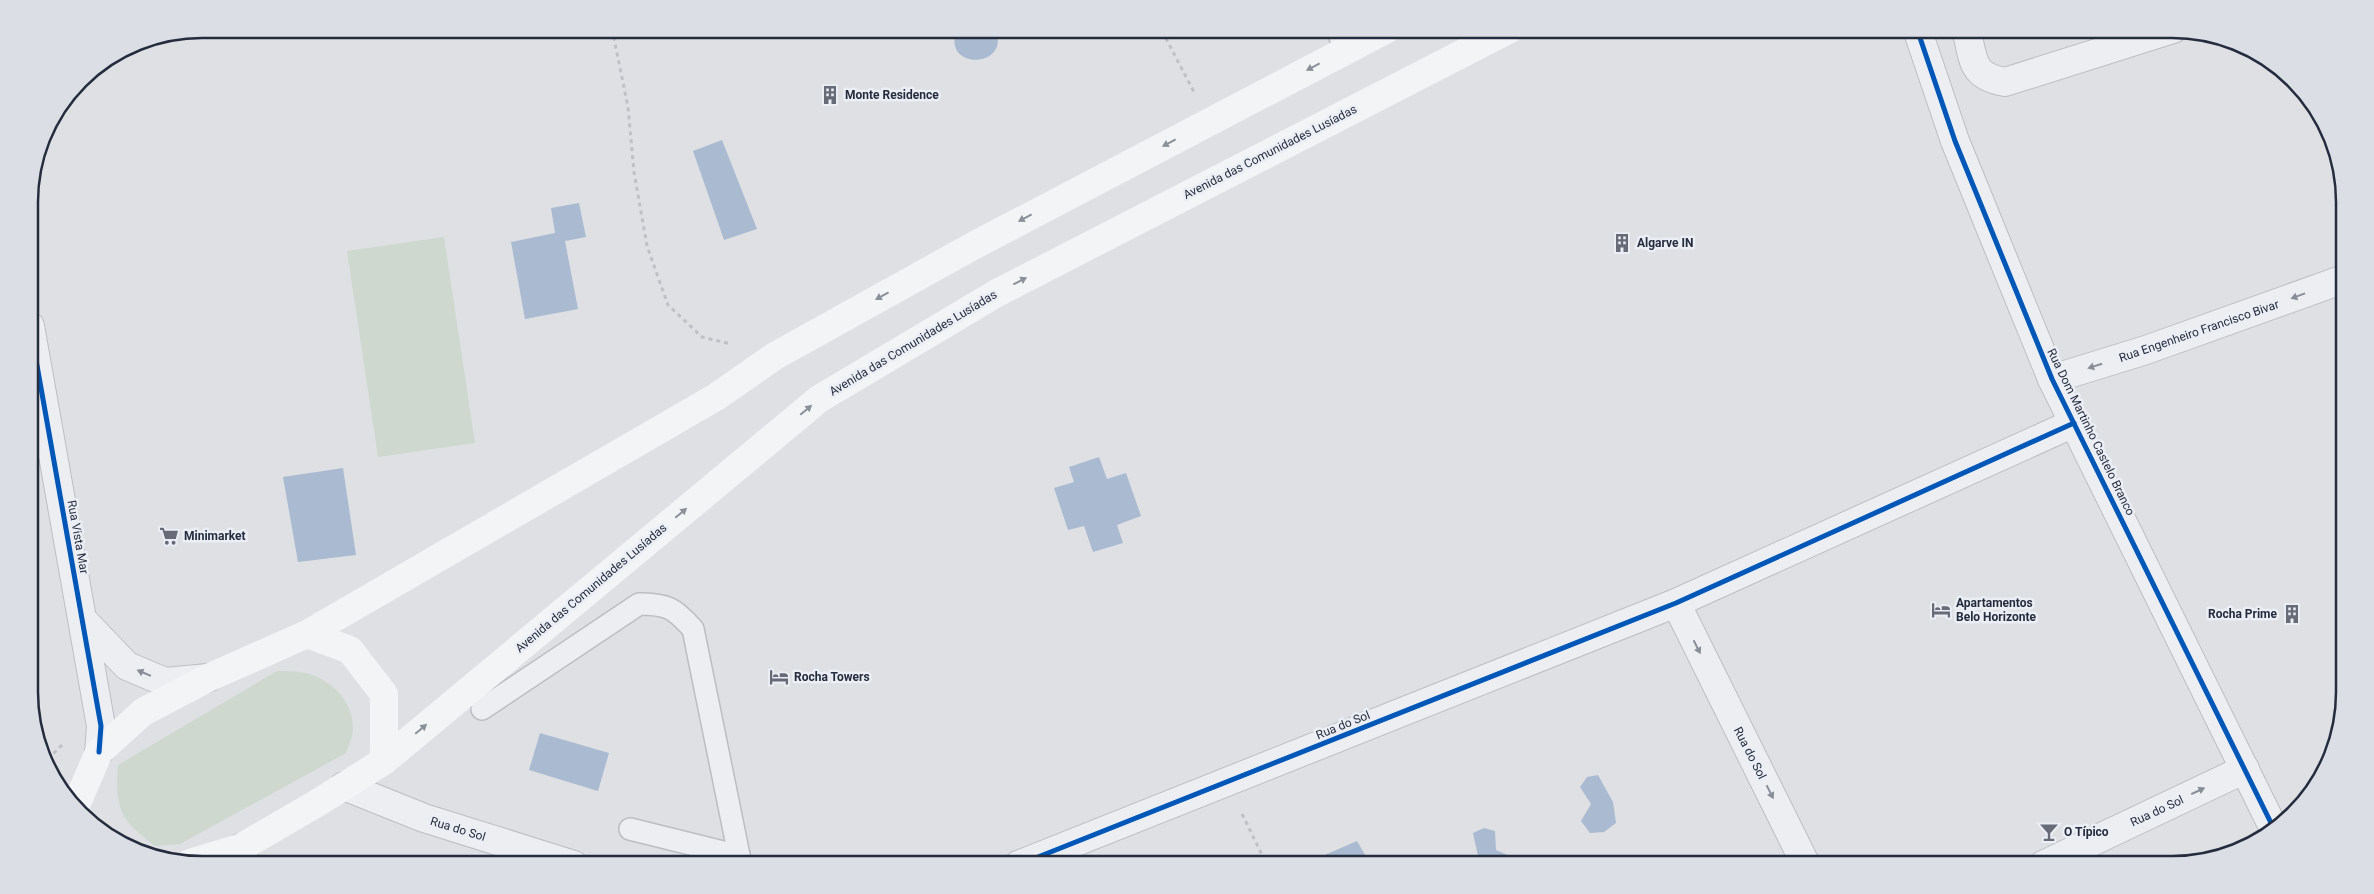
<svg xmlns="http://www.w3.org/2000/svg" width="2374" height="894" font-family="Roboto,sans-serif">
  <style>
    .green { fill: #ced8ce }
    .water { fill: #aabad1 }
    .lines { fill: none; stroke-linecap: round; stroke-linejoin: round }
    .service-casing { stroke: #bcbec2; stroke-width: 24 }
    .minor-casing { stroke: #bcbec2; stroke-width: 30 }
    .path { stroke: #c0c1c7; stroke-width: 3; stroke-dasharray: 4 4; stroke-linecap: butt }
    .service { stroke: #edeef1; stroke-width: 21 }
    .minor { stroke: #edeef1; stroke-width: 28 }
    .secondary { stroke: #f2f4f5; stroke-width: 28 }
    .cycleway-casing { stroke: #ebeef4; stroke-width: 8 }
    .cycleway { stroke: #0057b8; stroke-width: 5 }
    .oneway { fill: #8c9099 }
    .oneway2 { fill: #898d97 }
    .labels { text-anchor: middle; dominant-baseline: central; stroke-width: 5; stroke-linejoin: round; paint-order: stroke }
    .poi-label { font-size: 12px; font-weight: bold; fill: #252c3d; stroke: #ebeef4; text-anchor: start }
    .street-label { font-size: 12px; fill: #252c3d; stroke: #ebeef4 }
    .rim { fill: none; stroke: #252c3d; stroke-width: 2.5 }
  </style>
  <rect width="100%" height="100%" fill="#dee0e4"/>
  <!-- green -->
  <g class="green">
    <path d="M444 237 475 443 378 457 347 251Z"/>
    <path d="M277 671C286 671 296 671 305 673 332 679 354 702 353 731 352 738 348 746 346 753L180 844 155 846C120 820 115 809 118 765Z"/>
  </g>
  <!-- water -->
  <g class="water">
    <path d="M957 29H995C1013 68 940 72 957 29Z"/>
    <path d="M722 140 757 229 724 240 693 151Z"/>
    <path d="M579 203 586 237 565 241 578 309 525 319 511 242 555 233 551 208Z"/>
    <path d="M1099 457 1107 479 1126 473 1141 516 1117 525 1123 543 1093 552 1084 526 1068 530 1054 488 1074 482 1069 467Z"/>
    <path d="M343 468 356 555 298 562 283 477Z"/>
    <path d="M540 733 609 753 598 791 529 770Z"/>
    <path d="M1598 775 1613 802 1616 823 1604 832 1590 833 1581 821 1591 804 1580 787 1587 777Z"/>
    <path d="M1484 828 1495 831 1496 850 1515 858 1516 865H1480L1473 833Z"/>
    <path d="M1357 841 1371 865H1324L1320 857Z"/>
  </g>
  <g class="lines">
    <!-- service casing -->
    <g class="service-casing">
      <g id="service">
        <path d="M1337 29 1345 51"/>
        <path d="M482 709 639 604C668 604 674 608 693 629L741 865"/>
        <path d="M630 829 739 856"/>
      </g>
    </g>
    <!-- minor casing -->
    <g class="minor-casing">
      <g id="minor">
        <path d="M1917 29 1955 141 2052 379 2275 831"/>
        <path d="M1966 29C1974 59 1970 76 2005 82L2173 29"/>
        <path d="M30 326 101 726 99 752"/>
        <path d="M2052 379 2146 350 2344 279"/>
        <path d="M1676 603 1806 865"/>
        <path d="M83 620 127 666 165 682 208 678"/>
        <path d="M344 786 424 818 574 865"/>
        <path d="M240 848 247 865"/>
        <path d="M1018 865 1676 603 2074 423"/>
        <path d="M2043 865 2245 769"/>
      </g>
    </g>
    <!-- path -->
    <g class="path">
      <path d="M612 29 628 107 634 172 647 246 668 305 702 337 731 344"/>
      <path d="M1162 31 1194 92"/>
      <path d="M48 759 62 745"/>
      <path d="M1242 814 1267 865"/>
      <path d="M1120 865 1133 860"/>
    </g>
    <!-- service -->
    <use href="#service" class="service"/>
    <!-- minor -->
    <use href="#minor" class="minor"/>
    <!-- secondary -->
    <g class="secondary">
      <path d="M307 634 350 650 384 694V761"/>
      <path d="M71 806 77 803 99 752 143 712 208 678 307 634 716 397 775 356 973 246 1387 29"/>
      <path d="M190 863 240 848 319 802 384 761 819 399 997 293 1510 29"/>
    </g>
    <!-- cycleway casing -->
    <g class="cycleway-casing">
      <g id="cycleway">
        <path d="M1917 29 1955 141 2052 379 2275 831"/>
        <path d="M30 326 101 726 99 752"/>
        <path d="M1018 865 1676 603 2074 423"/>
      </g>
    </g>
    <!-- cycleway -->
    <use href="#cycleway" class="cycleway"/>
  </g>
  <!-- one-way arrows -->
  <defs><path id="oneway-solid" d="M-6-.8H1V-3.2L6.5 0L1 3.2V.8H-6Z" transform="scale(1.25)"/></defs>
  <g class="oneway">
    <use href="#oneway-solid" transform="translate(1313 67) rotate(152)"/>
    <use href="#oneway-solid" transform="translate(1169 143) rotate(152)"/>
    <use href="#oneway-solid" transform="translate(1025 218) rotate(152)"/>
    <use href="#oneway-solid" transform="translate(1020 281) rotate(-27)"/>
    <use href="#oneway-solid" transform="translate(882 296) rotate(151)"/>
    <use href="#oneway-solid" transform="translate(806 410) rotate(-40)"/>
    <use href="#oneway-solid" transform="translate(681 513) rotate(-40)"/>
    <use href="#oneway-solid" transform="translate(421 729) rotate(-40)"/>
  </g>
  <g class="oneway2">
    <use href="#oneway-solid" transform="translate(2298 296) rotate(160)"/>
    <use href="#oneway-solid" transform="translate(2095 366) rotate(163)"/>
    <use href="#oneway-solid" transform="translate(1697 647) rotate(63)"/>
    <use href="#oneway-solid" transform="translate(144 673) rotate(-157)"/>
    <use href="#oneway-solid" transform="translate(2198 791) rotate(-25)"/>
    <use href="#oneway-solid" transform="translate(1770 792) rotate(63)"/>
  </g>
  <!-- icons -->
  <defs>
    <g id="building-bare" transform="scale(1.5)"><path d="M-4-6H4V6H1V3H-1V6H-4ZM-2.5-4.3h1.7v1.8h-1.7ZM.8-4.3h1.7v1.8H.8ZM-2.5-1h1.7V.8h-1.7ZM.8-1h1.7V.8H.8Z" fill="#666b77" stroke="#ebeef4" stroke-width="2.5" paint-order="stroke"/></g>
    <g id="supermarket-bare" transform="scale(1.5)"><path d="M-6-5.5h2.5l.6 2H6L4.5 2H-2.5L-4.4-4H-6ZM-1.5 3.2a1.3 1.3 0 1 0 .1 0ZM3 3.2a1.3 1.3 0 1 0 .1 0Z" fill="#666b77" stroke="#ebeef4" stroke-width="2.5" paint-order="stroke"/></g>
    <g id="hotel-bare" transform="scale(1.5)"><path d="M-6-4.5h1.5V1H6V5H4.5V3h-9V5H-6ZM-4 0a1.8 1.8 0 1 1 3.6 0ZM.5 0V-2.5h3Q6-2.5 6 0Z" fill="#666b77" stroke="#ebeef4" stroke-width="2.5" paint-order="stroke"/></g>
    <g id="bar-bare" transform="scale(1.5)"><path d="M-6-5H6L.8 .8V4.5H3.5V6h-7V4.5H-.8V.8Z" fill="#666b77" stroke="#ebeef4" stroke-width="2.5" paint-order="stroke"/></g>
  </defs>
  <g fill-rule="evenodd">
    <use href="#building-bare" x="830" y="95"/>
    <use href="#building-bare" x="1622" y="243"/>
    <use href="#supermarket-bare" x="169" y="536"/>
    <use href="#hotel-bare" x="1941" y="610"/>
    <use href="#building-bare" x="2292" y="614"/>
    <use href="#hotel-bare" x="779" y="677"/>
    <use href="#bar-bare" x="2049" y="832"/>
  </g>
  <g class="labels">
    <!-- poi labels -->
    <g class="poi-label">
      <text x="845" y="95">Monte Residence</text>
      <text x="1637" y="243">Algarve IN</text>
      <text x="184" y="536">Minimarket</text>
      <text x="1956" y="603">Apartamentos<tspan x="1956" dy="14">Belo Horizonte</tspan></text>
      <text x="2277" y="614" text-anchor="end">Rocha Prime</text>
      <text x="794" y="677">Rocha Towers</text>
      <text x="2064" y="832">O Típico</text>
    </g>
    <!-- street labels -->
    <g class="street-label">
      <text transform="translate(1270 152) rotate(-27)">Avenida das Comunidades Lusíadas</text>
      <text transform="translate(2199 331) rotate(-19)">Rua Engenheiro Francisco Bivar</text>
      <text transform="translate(913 343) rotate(-31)">Avenida das Comunidades Lusíadas</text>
      <text transform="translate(2091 432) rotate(64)">Rua Dom Martinho Castelo Branco</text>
      <text transform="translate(78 537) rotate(80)">Rua Vista Mar</text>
      <text transform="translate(591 588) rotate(-40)">Avenida das Comunidades Lusíadas</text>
      <text transform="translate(1343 725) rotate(-22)">Rua do Sol</text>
      <text transform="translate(1750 753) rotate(63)">Rua do Sol</text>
      <text transform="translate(2157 811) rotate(-25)">Rua do Sol</text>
      <text transform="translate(458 829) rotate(17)">Rua do Sol</text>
    </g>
  </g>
  <!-- crop -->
  <path d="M0 0H2374V894H0ZM202 38H2172A164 164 0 0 1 2336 202V692A164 164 0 0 1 2172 856H202A164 164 0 0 1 38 692V202A164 164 0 0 1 202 38Z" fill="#dbdee5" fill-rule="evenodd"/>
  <path class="rim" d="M202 38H2172A164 164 0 0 1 2336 202V692A164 164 0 0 1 2172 856H202A164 164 0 0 1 38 692V202A164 164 0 0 1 202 38Z"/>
</svg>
